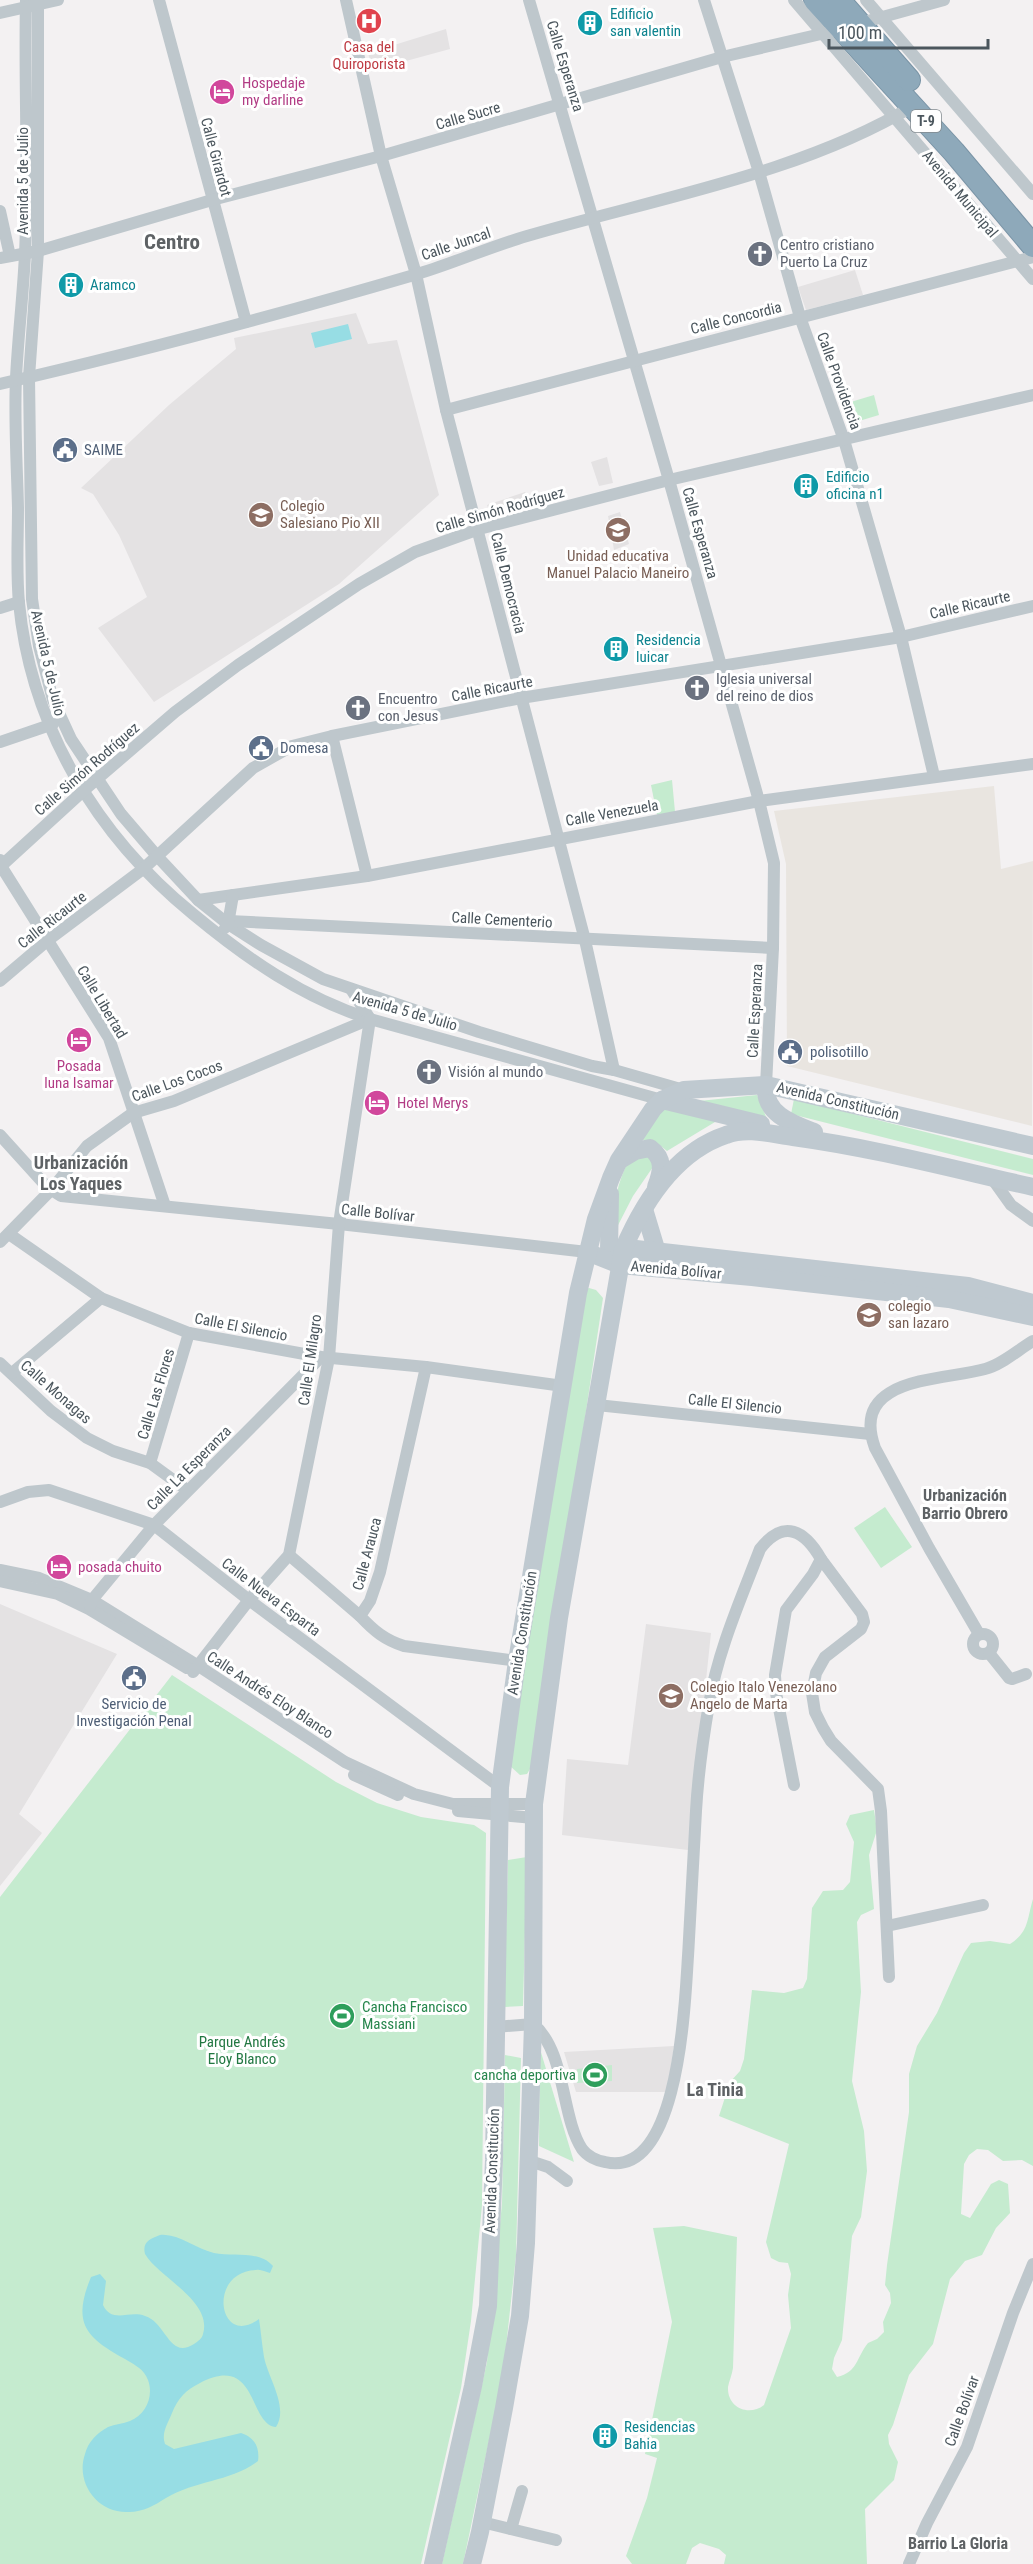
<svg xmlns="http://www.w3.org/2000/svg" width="1033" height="2564" font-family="'Roboto Condensed',sans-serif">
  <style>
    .commercial { fill: #e9e5e0 }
    .education { fill: #e4e2e3 }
    .green { fill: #c5ebcf }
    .water { fill: #97dde4 }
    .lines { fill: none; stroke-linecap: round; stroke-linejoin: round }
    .highway-casing { stroke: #7a94a6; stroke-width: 24 }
    .street { stroke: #bec7cc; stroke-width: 12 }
    .secondary { stroke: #bfc9d0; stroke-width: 18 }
    .highway { stroke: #8ea9ba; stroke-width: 22 }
    .labels { text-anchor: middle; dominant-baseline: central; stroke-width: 6; stroke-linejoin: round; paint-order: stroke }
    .shield { fill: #fff; stroke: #81898e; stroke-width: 1.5 }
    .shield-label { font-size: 14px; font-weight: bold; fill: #4b565d }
    .culture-label { font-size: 15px; fill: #0d838f; stroke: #fff; text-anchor: start }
    .health-label { font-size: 15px; fill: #be3a42; stroke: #fff }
    .street-label { font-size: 15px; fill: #4b565d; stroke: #fff }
    .hotel-label { font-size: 15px; fill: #b23c85; stroke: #fff; text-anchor: start }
    .worship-label { font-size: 15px; fill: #5b616d; stroke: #fff; text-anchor: start }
    .service-label { font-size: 15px; fill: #4e5e75; stroke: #fff; text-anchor: start }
    .education-label { font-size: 15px; fill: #785e54; stroke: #fff; text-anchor: start }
    .leisure-label { font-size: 15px; fill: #27864d; stroke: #fff; text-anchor: start }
    .park-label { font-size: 15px; fill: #227842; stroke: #fff }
    .neighbourhood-label { font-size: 16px; font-weight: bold; fill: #5e6265; stroke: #fff }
    .quarter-label { font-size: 18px; font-weight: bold; fill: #5e6265; stroke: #fff }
    .district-label { font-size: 21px; font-weight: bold; fill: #5e6265; stroke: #fff }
  </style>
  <rect width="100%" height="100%" fill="#f3f1f2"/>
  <!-- commercial -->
  <path class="commercial" d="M994 786 1001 869 1033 861 1032 1126 787 1066 786 864 774 811Z"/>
  <!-- education -->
  <g class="education">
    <path d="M446 29 450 49 373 70 368 53Z"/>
    <path d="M855 270 863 295 806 310 798 287Z"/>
    <path d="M356 313 368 344 397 340 439 495 339 584 154 702 98 628 147 597 119 535 93 494 81 488 169 405 236 349 234 338Z"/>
    <path d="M607 457 613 483 599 486 591 462Z"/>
    <path d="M525 492 531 505 492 518 487 505Z"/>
    <path d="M620 512 629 544 614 550 608 516Z"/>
    <path d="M0 1604 117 1654 19 1814 42 1833 0 1886Z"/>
    <path d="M646 1624 711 1633 688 1850 562 1835 567 1759 628 1765Z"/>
    <path d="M674 2046 667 2092H576L564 2052Z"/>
  </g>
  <!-- green -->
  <g class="green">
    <path d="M874 395 879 415 849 424 844 404Z"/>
    <path d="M672 780 675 812 657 815 651 785Z"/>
    <path d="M757 1095 767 1119 699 1101Z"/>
    <path d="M794 1099 1033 1159V1175L791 1114Z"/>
    <path d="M655 1108 715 1118V1122L667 1151 656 1142 637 1139Z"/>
    <path d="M647 1155 655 1164 633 1196 613 1235C612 1208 617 1182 630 1158Z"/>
    <path d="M589 1288 596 1290 603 1298 533 1764 527 1774 520 1775 509 1765 580 1292Z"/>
    <path d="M885 1507 912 1547 881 1568 854 1528Z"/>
    <path d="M172 1675 336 1782 377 1803 421 1817 474 1825 486 1833 482 2205 471 2321 461 2388 421 2564H0V1897Z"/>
    <path d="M874 1810 877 1830 869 1855 874 1909 861 1915 857 1922 861 1992 852 2081 864 2131 867 2171 861 2217 852 2236 842 2340 834 2358 832 2369 837 2377C858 2372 856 2358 868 2343L877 2339 884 2332 883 2322 891 2303 890 2293 885 2285 887 2265 909 2112V2074L917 2046 937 2013 964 1953 971 1943 990 1941 1010 1944C1029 1932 1027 1919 1033 1899V2166L1022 2160 1003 2161 988 2150 977 2149 969 2155 964 2164 961 2214 970 2218 991 2184 999 2180 1008 2184 1010 2213 996 2228 982 2255 965 2261 950 2279 933 2344 909 2375 893 2425 888 2435 889 2444 898 2462 894 2480 865 2509 867 2564H724L726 2555 719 2549 700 2543 692 2548 686 2564H632L626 2556 647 2498 657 2458 645 2454 672 2322 653 2228 684 2226 737 2237 733 2368C732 2375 729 2381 728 2387 727 2408 749 2417 764 2405L791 2328 788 2295 791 2274 788 2263 779 2262 771 2258 766 2242 789 2144 719 2116 730 2082 740 2071 744 2059 752 1990 784 1993 803 1988 807 1979 812 1908 823 1891 843 1890 850 1882 854 1842 846 1824 850 1815Z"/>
    <path d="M527 1857 523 2006 504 2007 508 1860Z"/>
    <path d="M540 2049 574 2162 539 2146Z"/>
    <path d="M505 2055 521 2058 516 2256 503 2374 463 2564H442L487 2362 502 2203Z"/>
    <path d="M612 2065V2081L577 2083V2069Z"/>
  </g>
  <!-- water -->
  <g class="water">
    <path d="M348 324 352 339 315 348 311 333Z"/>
    <path d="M160 2235C178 2233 196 2249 214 2253 233 2257 259 2250 273 2266L270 2273C265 2272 261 2269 256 2270 206 2272 219 2349 259 2319 261 2332 262 2345 264 2357 268 2378 289 2407 276 2427 248 2424 258 2353 200 2383 186 2390 178 2398 172 2413 168 2423 161 2433 165 2444L174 2449 241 2433C254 2437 260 2447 258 2461 230 2482 196 2480 166 2498 155 2505 143 2512 129 2512 98 2514 75 2483 85 2454 88 2442 97 2433 108 2427 115 2424 123 2424 130 2421 146 2415 154 2396 148 2380 144 2369 135 2365 125 2359 85 2337 72 2323 91 2277L100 2274 106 2281 103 2305C112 2324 129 2310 145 2316 167 2323 169 2360 194 2344 198 2341 202 2339 203 2334 213 2301 158 2277 145 2254 142 2242 150 2239 160 2235Z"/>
  </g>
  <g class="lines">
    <!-- highway casing -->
    <g class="highway-casing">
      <g id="highway">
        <path d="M815 0 954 152 1033 246"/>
        <path d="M839 0 909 80"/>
      </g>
    </g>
    <!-- street -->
    <g class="street">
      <path d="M26 0C24 85 29 170 25 254 23 296 18 337 16 378 14 421 17 465 18 508 18 539 16 572 19 603 31 727 97 836 193 914 246 958 303 998 370 1019L662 1100"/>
      <path d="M38 0V251L29 377 32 599 39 646 53 700 71 739 121 814 157 856 198 900 228 924 261 945 323 979 479 1032 592 1066 614 1070 684 1090"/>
      <path d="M159 0 246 322"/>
      <path d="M346 0 381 156 416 274 446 410 585 940 614 1070"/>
      <path d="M529 0 669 480 759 801 774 863 773 948 766 1085"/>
      <path d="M704 0 759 172 800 317 844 440 901 637 934 776"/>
      <path d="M794 0 1033 279"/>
      <path d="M866 0 1033 194"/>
      <path d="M0 13 58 0"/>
      <path d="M0 211 10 256"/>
      <path d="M0 258 38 251 212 200 381 156 722 57 821 34 944 0"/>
      <path d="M0 384C139 352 277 315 414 275 452 264 489 247 527 236 653 199 800 174 913 106"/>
      <path d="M446 410 1033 257"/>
      <path d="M0 608 19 602"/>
      <path d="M332 736 367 876"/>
      <path d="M0 742 53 724"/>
      <path d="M0 860 1 866 109 1038 165 1206"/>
      <path d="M0 867 82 792 175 712 238 665 359 584 415 552 479 529 669 480 1033 395"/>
      <path d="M198 900 367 876 759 801 1033 764"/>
      <path d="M229 921 773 948"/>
      <path d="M225 928 228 924 233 895"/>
      <path d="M0 981 47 941 143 869 253 768 292 746 332 736 521 698 901 637 1033 606"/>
      <path d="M351 989 370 1019"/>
      <path d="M0 1135 47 1187 61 1196 339 1224 587 1252"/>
      <path d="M991 1177 1011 1205 1033 1221"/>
      <path d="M9 1234 101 1298 189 1333 321 1357 426 1367 563 1386"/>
      <path d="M0 1242 51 1190 87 1146 133 1113 174 1101 370 1019"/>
      <path d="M0 1363 51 1411 87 1438 113 1451 150 1463 187 1490"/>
      <path d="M426 1367 380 1572 370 1601 360 1616C374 1631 385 1640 404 1646L517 1661"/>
      <path d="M12 1373 101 1298"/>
      <path d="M597 1405 870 1434"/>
      <path d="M150 1463 189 1333"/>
      <path d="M0 1502 28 1492 49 1490 154 1525 249 1600 500 1787"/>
      <path d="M289 1555 360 1616"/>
      <path d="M821 1559 862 1614 864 1622 861 1629 825 1657 816 1673 812 1693 815 1712 823 1728 831 1741 878 1789 881 1811 889 1977"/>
      <path d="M0 1570 39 1578 92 1600 197 1665 345 1762 414 1794 453 1804H534"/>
      <path d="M0 1581 58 1594 89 1609 187 1668"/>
      <path d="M90 1606 92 1600 154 1525 321 1357"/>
      <circle cx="983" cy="1644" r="10"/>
      <path d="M979 1634 929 1548 875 1448C849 1376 942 1381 985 1369 1002 1365 1019 1349 1033 1341"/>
      <path d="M989 1653 1009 1678 1012 1679 1026 1674"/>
      <path d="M193 1672 249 1600 289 1555 329 1358 339 1224 370 1019"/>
      <path d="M354 1775 398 1795"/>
      <path d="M458 1811 534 1818"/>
      <path d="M887 1926 983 1905"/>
      <path d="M495 2027 533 2024C566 2051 561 2117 582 2149 587 2156 597 2161 605 2162 680 2180 685 2000 688 1956 691 1908 693 1860 696 1811 698 1776 703 1739 709 1704 718 1650 741 1599 760 1549 784 1518 805 1531 821 1559L813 1574 786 1610 775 1675 776 1693 794 1785"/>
      <path d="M530 2161 548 2167 567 2181"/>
      <path d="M482 2522 556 2540"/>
      <path d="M511 2529 522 2491"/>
      <path d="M909 2564 927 2523 967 2447 1013 2313 1033 2264"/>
    </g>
    <!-- secondary -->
    <g class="secondary">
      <path d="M766 1085C763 1114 793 1124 814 1132"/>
      <path d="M662 1100 761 1124"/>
      <path d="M620 1160 635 1151 650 1148C665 1159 662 1171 656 1187"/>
      <path d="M644 1209 657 1252"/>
      <path d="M609 1251 610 1194"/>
      <path d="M613 1251 636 1249 968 1286 1033 1303"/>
      <path d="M587 1252 620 1265 752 1277 949 1299 1033 1317"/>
      <path d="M433 2564 473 2386 488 2306 494 2160 500 1787 517 1661 578 1293 596 1219 611 1178 619 1160 653 1109 662 1100 684 1090 766 1085 1033 1146"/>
      <path d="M472 2564 480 2532 504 2408 520 2316 526 2243 533 2024 534 1804 559 1618 623 1250C643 1203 675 1152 726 1135 747 1127 771 1134 793 1137 874 1148 953 1169 1033 1187"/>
    </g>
    <!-- highway -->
    <use href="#highway" class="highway"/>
  </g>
  <!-- icons -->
  <defs>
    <g id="hospital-disc" transform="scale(1.35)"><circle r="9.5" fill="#e0444e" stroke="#fff"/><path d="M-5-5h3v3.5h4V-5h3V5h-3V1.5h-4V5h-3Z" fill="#fff"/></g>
    <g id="building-disc" transform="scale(1.35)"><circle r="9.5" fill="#0f9aa8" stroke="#fff"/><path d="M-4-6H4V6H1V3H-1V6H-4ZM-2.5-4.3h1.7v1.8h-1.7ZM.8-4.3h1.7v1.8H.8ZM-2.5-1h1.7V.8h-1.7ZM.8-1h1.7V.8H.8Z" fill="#fff"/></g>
    <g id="hotel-disc" transform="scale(1.35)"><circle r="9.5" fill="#d1479c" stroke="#fff"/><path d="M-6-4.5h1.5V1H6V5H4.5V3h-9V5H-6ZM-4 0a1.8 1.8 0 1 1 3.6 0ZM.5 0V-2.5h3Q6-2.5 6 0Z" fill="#fff"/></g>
    <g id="church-disc" transform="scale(1.35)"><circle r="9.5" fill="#6b7280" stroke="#fff"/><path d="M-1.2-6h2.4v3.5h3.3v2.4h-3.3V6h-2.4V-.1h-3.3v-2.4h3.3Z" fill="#fff"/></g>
    <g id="civic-disc" transform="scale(1.35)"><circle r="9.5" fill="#5c6f8a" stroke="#fff"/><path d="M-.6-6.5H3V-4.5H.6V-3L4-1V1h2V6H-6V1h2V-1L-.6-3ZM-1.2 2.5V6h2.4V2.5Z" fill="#fff"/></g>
    <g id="school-disc" transform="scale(1.35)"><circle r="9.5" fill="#8d6e63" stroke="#fff"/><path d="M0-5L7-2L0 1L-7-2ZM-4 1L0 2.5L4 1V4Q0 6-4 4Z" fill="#fff"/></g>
    <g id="stadium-disc" transform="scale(1.35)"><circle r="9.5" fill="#2e9e5b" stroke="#fff"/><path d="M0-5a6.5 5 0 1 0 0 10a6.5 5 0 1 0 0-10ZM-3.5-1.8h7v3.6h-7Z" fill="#fff"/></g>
  </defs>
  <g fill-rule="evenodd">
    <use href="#hospital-disc" x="369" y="21"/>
    <use href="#building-disc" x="590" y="23"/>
    <use href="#hotel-disc" x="222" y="92"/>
    <use href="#church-disc" x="760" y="254"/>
    <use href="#building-disc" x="71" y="285"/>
    <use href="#civic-disc" x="65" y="450"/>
    <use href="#building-disc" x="806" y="486"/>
    <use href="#school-disc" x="261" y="515"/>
    <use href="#school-disc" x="618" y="530"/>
    <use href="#building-disc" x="616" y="649"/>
    <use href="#church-disc" x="697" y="688"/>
    <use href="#church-disc" x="358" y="708"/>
    <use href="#civic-disc" x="261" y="748"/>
    <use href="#hotel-disc" x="79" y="1040"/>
    <use href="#civic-disc" x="790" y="1052"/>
    <use href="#church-disc" x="429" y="1072"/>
    <use href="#hotel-disc" x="377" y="1103"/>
    <use href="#school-disc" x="869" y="1315"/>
    <use href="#hotel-disc" x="59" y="1567"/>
    <use href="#civic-disc" x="134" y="1678"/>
    <use href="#school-disc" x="671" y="1696"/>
    <use href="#stadium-disc" x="342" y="2016"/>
    <use href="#stadium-disc" x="595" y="2075"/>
    <use href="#building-disc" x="605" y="2436"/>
  </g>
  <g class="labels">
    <!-- shield labels -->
    <rect class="shield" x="911" y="110" width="30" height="22" rx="4.5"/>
    <g class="shield-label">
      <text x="926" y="121">T-9</text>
    </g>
    <!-- culture labels -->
    <g class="culture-label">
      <text x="610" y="14">Edificio<tspan x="610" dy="17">san valentin</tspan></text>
      <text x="90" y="285">Aramco</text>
      <text x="826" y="477">Edificio<tspan x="826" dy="17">oficina n1</tspan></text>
      <text x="636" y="640">Residencia<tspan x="636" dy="17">luicar</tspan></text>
      <text x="624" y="2427">Residencias<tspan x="624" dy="17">Bahia</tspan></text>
    </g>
    <!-- health labels -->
    <g class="health-label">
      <text x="369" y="47">Casa del<tspan x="369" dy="17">Quiroporista</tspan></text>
    </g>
    <!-- street labels -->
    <g class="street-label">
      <text transform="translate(565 66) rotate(73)">Calle Esperanza</text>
      <text transform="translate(468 116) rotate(-16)">Calle Sucre</text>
      <text transform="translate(216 157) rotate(75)">Calle Girardot</text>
      <text transform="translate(23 181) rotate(-90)">Avenida 5 de Julio</text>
      <text transform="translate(960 194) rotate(50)">Avenida Municipal</text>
      <text transform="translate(456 244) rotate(-19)">Calle Juncal</text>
      <text transform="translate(736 318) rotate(-14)">Calle Concordia</text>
      <text transform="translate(839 381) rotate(70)">Calle Providencia</text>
      <text transform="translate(500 510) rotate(-16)">Calle Simón Rodríguez</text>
      <text transform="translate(700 533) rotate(74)">Calle Esperanza</text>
      <text transform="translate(508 583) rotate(76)">Calle Democracia</text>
      <text transform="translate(970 605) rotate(-13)">Calle Ricaurte</text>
      <text transform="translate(48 663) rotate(77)">Avenida 5 de Julio</text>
      <text transform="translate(492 689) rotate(-11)">Calle Ricaurte</text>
      <text transform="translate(87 769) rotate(-41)">Calle Simón Rodríguez</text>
      <text transform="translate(612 813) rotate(-10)">Calle Venezuela</text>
      <text transform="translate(52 920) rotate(-38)">Calle Ricaurte</text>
      <text transform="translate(502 920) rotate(3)">Calle Cementerio</text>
      <text transform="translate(102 1002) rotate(59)">Calle Libertad</text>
      <text transform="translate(405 1011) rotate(16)">Avenida 5 de Julio</text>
      <text transform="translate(755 1011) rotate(-87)">Calle Esperanza</text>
      <text transform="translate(177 1081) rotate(-20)">Calle Los Cocos</text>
      <text transform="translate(838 1101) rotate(13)">Avenida Constitución</text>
      <text transform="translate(378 1213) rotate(6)">Calle Bolívar</text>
      <text transform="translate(676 1270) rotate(5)">Avenida Bolívar</text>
      <text transform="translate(241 1327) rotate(11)">Calle El Silencio</text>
      <text transform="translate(310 1360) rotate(-82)">Calle El Milagro</text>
      <text transform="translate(56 1392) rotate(41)">Calle Monagas</text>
      <text transform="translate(156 1394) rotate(-73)">Calle Las Flores</text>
      <text transform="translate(735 1404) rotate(6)">Calle El Silencio</text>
      <text transform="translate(189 1468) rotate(-45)">Calle La Esperanza</text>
      <text transform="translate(367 1554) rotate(-75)">Calle Arauca</text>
      <text transform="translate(271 1597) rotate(37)">Calle Nueva Esparta</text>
      <text transform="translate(522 1633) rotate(-81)">Avenida Constitución</text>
      <text transform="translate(270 1695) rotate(33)">Calle Andrés Eloy Blanco</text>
      <text transform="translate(492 2171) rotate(-88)">Avenida Constitución</text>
      <text transform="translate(962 2411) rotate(-70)">Calle Bolívar</text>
    </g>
    <!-- hotel labels -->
    <g class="hotel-label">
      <text x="242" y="83">Hospedaje<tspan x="242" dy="17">my darline</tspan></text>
      <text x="79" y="1066" text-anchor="middle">Posada<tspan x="79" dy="17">luna Isamar</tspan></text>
      <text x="397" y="1103">Hotel Merys</text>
      <text x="78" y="1567">posada chuito</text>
    </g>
    <!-- worship labels -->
    <g class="worship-label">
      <text x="780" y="245">Centro cristiano<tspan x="780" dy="17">Puerto La Cruz</tspan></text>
      <text x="716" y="679">Iglesia universal<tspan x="716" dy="17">del reino de dios</tspan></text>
      <text x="378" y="699">Encuentro<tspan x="378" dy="17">con Jesus</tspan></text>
      <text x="448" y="1072">Visión al mundo</text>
    </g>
    <!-- service labels -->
    <g class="service-label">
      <text x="84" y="450">SAIME</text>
      <text x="280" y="748">Domesa</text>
      <text x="810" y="1052">polisotillo</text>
      <text x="134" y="1704" text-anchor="middle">Servicio de<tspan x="134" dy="17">Investigación Penal</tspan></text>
    </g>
    <!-- education labels -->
    <g class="education-label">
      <text x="280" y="506">Colegio<tspan x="280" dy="17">Salesiano Pio XII</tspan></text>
      <text x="618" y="556" text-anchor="middle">Unidad educativa<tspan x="618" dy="17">Manuel Palacio Maneiro</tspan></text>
      <text x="888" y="1306">colegio<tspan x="888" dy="17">san lazaro</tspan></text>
      <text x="690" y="1687">Colegio Italo Venezolano<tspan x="690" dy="17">Angelo de Marta</tspan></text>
    </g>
    <!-- leisure labels -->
    <g class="leisure-label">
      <text x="362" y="2007">Cancha Francisco<tspan x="362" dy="17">Massiani</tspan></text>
      <text x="576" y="2075" text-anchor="end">cancha deportiva</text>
    </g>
    <!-- park labels -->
    <g class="park-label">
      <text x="242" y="2042">Parque Andrés<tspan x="242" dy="17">Eloy Blanco</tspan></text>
    </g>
    <!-- neighbourhood labels -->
    <g class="neighbourhood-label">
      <text x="965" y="1495">Urbanización<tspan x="965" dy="18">Barrio Obrero</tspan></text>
      <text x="958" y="2543">Barrio La Gloria</text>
    </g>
    <!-- quarter labels -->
    <g class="quarter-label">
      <text x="81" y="1162">Urbanización<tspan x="81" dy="21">Los Yaques</tspan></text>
      <text x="715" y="2089">La Tinia</text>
    </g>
    <!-- district labels -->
    <g class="district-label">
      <text x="172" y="242">Centro</text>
    </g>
  </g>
  <!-- scale -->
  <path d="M829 39v9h159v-9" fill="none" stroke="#4b565d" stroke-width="3"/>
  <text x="838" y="39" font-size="18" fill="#4b565d" stroke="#ffffff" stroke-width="4.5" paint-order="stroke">100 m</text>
</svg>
